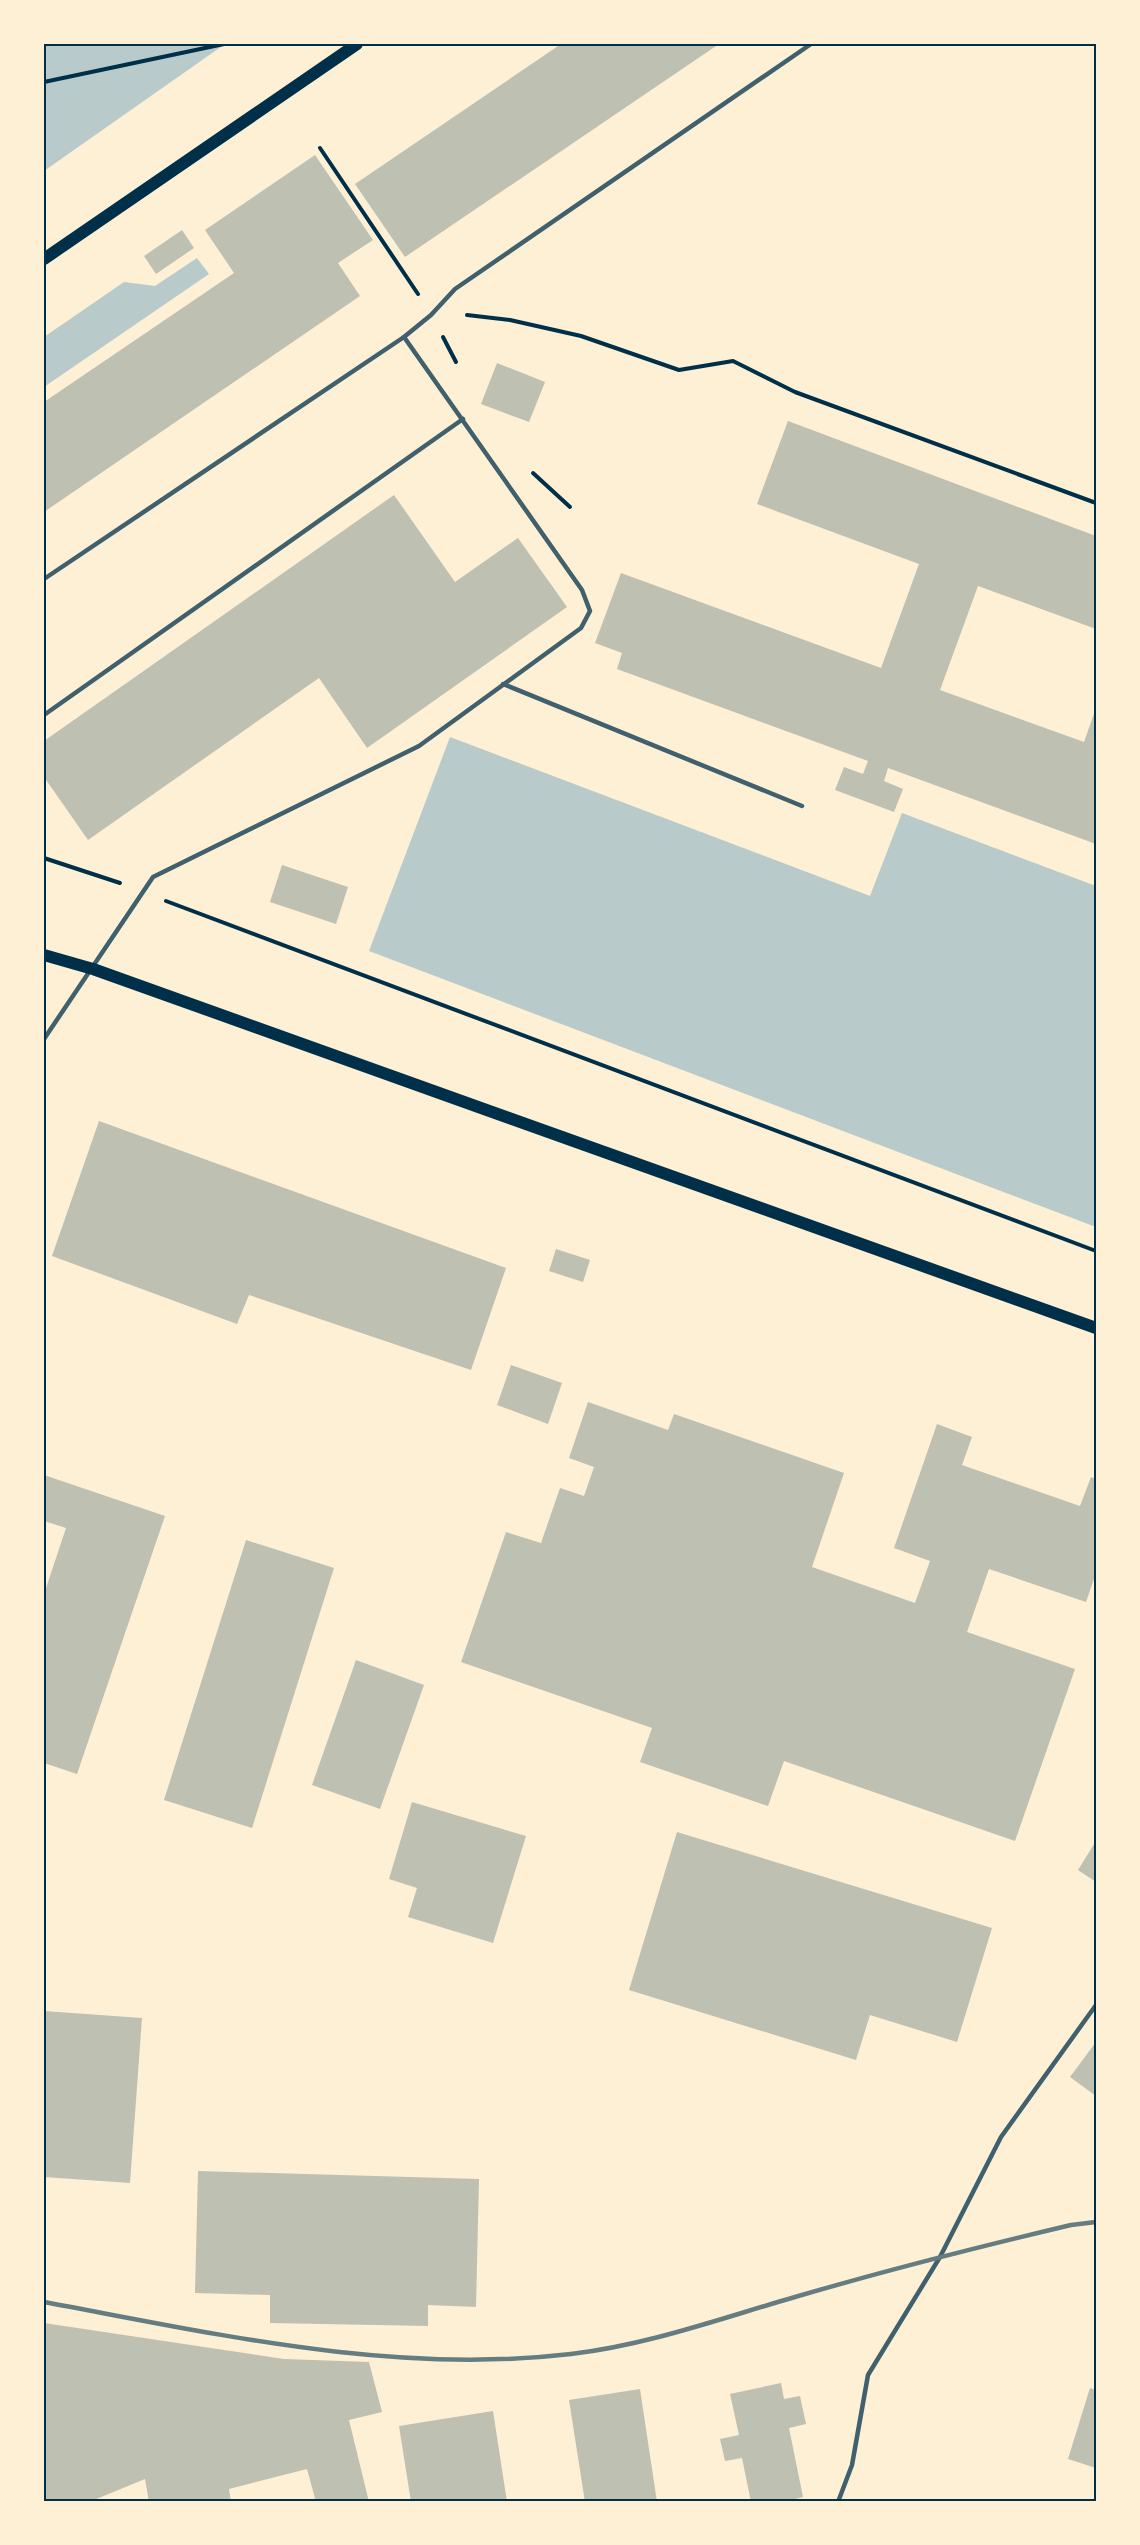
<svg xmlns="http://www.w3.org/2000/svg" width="1140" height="2545" font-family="'Work Sans',sans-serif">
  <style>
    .green { fill: #b9caca }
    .building { fill: #bec0b2 }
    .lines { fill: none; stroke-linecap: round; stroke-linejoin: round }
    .path { stroke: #003049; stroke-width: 4 }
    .service { stroke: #3f606c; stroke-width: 4.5 }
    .secondary { stroke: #003049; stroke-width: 12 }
    .rail { stroke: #657d81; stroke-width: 4.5 }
    .neatline { fill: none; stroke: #003049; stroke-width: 2 }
  </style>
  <rect width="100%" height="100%" fill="#fdf0d5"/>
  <!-- green -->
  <g class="green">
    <path d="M44 44H225L44 171Z"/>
    <path d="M197 258 209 274 44 387V337L124 282 155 286Z"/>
    <path d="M450 737 870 896 902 813 1096 886V1227L369 951Z"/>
  </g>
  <!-- building -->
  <g class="building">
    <path d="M561 44H719L405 257 355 184Z"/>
    <path d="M315 155 373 240 338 263 360 296 44 512V402L234 273 205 230Z"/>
    <path d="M182 230 194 248 156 274 144 256Z"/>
    <path d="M497 363 545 382 529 422 481 404Z"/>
    <path d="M788 421 1096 536V629L978 586 940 690 1084 742 1096 708V844L888 768 884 781 903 789 894 812 835 790 844 767 863 774 868 761 617 669 622 653 595 643 621 573 881 668 919 564 757 504Z"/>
    <path d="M394 495 455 582 518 538 567 607 367 748 319 678 88 840 44 777V741Z"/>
    <path d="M282 865 348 887 336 924 270 902Z"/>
    <path d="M99 1121 506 1268 471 1370 249 1295 237 1324 52 1256Z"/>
    <path d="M556 1249 590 1260 583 1282 549 1271Z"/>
    <path d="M511 1365 562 1383 548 1424 497 1405Z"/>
    <path d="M588 1402 668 1430 674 1414 844 1473 812 1567 915 1603 930 1561 894 1548 937 1424 972 1437 962 1465 1080 1506 1091 1477 1096 1479V1573L1086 1602 989 1569 967 1632 1075 1669 1015 1841 784 1761 768 1806 640 1762 652 1728 461 1662 506 1532 541 1543 560 1488 584 1496 594 1467 569 1458Z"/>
    <path d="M44 1475 165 1516 77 1774 44 1763V1594L66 1528 44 1521Z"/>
    <path d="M246 1540 334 1568 252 1828 164 1800Z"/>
    <path d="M356 1660 424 1685 380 1809 312 1785Z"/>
    <path d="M412 1802 526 1836 493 1943 408 1917 417 1888 389 1879Z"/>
    <path d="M677 1832 992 1928 957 2042 870 2015 856 2060 629 1990Z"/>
    <path d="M1096 1841V1882L1078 1870Z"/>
    <path d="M44 2011 142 2018 130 2183 44 2177Z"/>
    <path d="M1096 2042V2096L1070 2077Z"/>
    <path d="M198 2171 479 2179 476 2307 428 2305V2326L270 2323V2295L195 2293Z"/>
    <path d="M44 2323 284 2359 369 2362 382 2412 349 2420 369 2502H316L307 2469 229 2489 231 2502H149L145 2479 89 2502H44Z"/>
    <path d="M781 2383 784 2399 800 2396 806 2424 789 2428 803 2497 783 2502H751L742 2458 725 2461 720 2439 739 2435 730 2394Z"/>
    <path d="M1090 2388 1096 2390V2468L1068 2459Z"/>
    <path d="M640 2389 657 2502H585L569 2400Z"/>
    <path d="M493 2411 507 2502H411L399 2426Z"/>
  </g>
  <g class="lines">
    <!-- path -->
    <g class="path">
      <path d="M44 82 224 44"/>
      <path d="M320 148 418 294"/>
      <path d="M467 315 510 320 581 336 679 370 733 361 795 392 1096 503"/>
      <path d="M443 337 456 362"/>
      <path d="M533 473 570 507"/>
      <path d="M44 858 120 883"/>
      <path d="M166 901 1096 1251"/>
    </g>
    <!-- service -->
    <g class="service">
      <path d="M44 579 404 337 431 315 455 289 811 44"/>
      <path d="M503 684 802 806"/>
      <path d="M44 715 463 419"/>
      <path d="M44 1039 153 877 419 746 581 628 590 611 582 590 404 337"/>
      <path d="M838 2502 852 2465 868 2375 940 2257 1001 2137 1096 2005"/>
    </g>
    <!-- secondary -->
    <g class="secondary">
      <path d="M44 259 357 44"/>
      <path d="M44 955 93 969 1096 1328"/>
    </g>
    <!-- rail -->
    <path class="rail" d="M44 2302C217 2334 393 2375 571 2354 648 2345 722 2318 795 2297 887 2270 978 2247 1071 2225L1096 2222"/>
  </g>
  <!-- border -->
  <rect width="1140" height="2545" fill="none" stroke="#fdf0d5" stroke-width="90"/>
  <rect x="45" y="45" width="1050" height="2455" class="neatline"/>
</svg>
